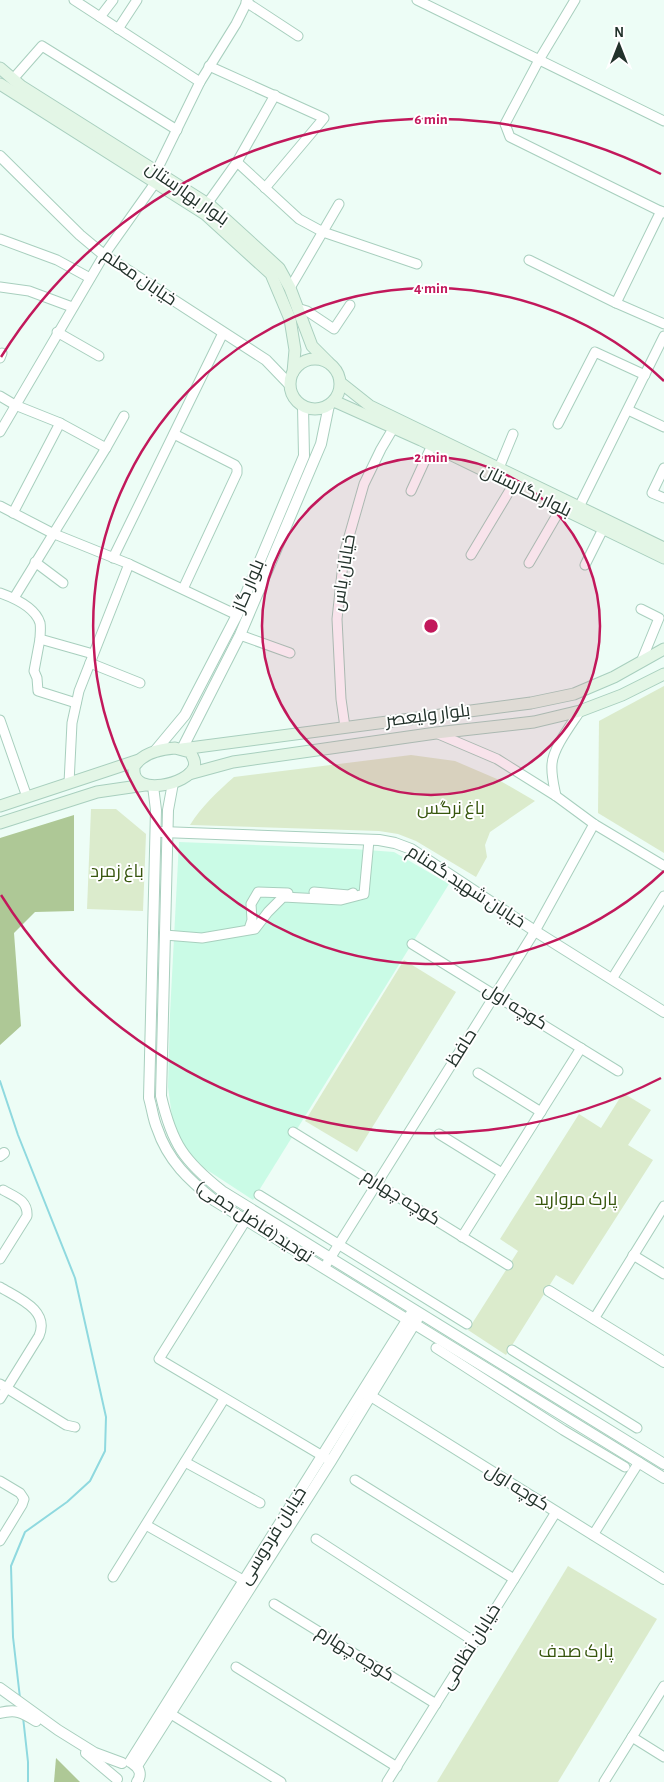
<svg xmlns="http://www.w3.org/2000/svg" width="664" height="1782" font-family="'Alegreya Sans',Cairo,sans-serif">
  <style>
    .built { fill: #cafbe6 }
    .green { fill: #dbebcc }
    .forest { fill: #aec896 }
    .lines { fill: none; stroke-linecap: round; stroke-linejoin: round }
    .stream { stroke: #8fd9df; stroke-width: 2 }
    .minor-casing { stroke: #a8cfbe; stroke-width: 11 }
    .tertiary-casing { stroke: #a8cfbe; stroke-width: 12 }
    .secondary-casing { stroke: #a8cfbe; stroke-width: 13 }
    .minor { stroke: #fff; stroke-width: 9 }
    .tertiary { stroke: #fff; stroke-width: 10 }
    .secondary { stroke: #e3f6e6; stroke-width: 11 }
    .ring { fill: none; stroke: #c2185b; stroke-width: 2.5 }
    .labels { text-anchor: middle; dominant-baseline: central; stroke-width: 4; stroke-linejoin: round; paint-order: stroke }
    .street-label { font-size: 18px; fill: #22322b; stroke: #fff }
    .park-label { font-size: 18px; fill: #37560d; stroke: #fff }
    .centre { fill: #c2185b; stroke: #fff; stroke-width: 2.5 }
    .ring-label { font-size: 15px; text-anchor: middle; font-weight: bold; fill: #c2185b; stroke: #fff; stroke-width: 4; stroke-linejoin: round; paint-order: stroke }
  </style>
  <rect width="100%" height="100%" fill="#edfdf6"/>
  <!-- built -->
  <path class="built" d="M179 842 354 849 394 852 449 884 253 1200 204 1168 175 1139 168 1087 170 1014Z"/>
  <!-- green -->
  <g class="green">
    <path d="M664 686V853L598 813 599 721Z"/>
    <path d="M411 755 455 761 497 779 535 801 490 832 485 845 487 857 476 877 416 841 398 834 379 831 190 825C202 806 217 792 234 777Z"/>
    <path d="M91 809H116L146 834 143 911 87 909Z"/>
    <path d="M404 960 456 992 357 1152 305 1121Z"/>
    <path d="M623 1093 651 1110 628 1145 653 1160 573 1285 556 1275 506 1355 468 1330 518 1251 500 1239 579 1114 601 1128Z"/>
    <path d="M568 1566 657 1619 558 1782H437Z"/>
  </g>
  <!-- forest -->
  <g class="forest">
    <path d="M74 815V911L35 912 14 933 21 1026 0 1045V838Z"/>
    <path d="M56 1758 80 1782H54Z"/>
  </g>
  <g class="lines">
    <!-- stream -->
    <g class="stream">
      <path d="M0 1081 18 1135 75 1278 106 1417 105 1451 90 1481 67 1502 25 1532 11 1566 13 1637 20 1698"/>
      <path d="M23 1717 28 1762V1782"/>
    </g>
    <!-- minor casing -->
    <g class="minor-casing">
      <g id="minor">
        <path d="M74 0 200 82"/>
        <path d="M417 0 664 121"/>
        <path d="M575 0 539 60 505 124 510 137 664 213"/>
        <path d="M246 2 298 36"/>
        <path d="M100 17 113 0"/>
        <path d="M118 29 137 0"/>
        <path d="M209 66 324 118 265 188"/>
        <path d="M13 79 42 46 177 130"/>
        <path d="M237 162 299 219 323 232 417 264"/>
        <path d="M156 172 200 82 236 24 248 0"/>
        <path d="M207 204 237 162 275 95"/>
        <path d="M0 239 57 260 90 278"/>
        <path d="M529 260 616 303 664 324"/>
        <path d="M0 287 29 291 72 307"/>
        <path d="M290 288 339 204"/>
        <path d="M616 303 661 211"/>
        <path d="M297 308 307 311 334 329 350 305"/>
        <path d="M57 332 99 356"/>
        <path d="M0 358 2 353"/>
        <path d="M0 396 15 405 60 423 106 448 14 598"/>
        <path d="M628 410 664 427"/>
        <path d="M558 424 595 352 645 375"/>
        <path d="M0 432 104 255 155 183"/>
        <path d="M174 434 235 465 237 468V473L183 589"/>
        <path d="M106 448 124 416"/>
        <path d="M499 468 513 434"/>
        <path d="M664 468 652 493 664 498"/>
        <path d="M411 491 432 445"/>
        <path d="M0 506 52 533 129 564 237 615"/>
        <path d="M579 507 664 336"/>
        <path d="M13 513 60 423"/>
        <path d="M471 555 513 485"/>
        <path d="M113 558 223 333"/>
        <path d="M35 562 63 583"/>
        <path d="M529 563 561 508"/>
        <path d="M585 565 603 529"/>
        <path d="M0 593C14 598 35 607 40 623 41 628 40 634 40 639L93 654"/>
        <path d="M641 609 659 618 641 662"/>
        <path d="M240 635 290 653"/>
        <path d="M40 639 34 671 37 678 38 691 76 703"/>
        <path d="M90 663 140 683"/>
        <path d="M0 720 27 797"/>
        <path d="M345 727 341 699 337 619 344 554 364 484 381 449 394 427"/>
        <path d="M436 733 497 759 556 796 594 824 664 866"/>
        <path d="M69 783 72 723 79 691 129 564"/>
        <path d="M556 796C554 786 551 775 552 764 553 748 571 725 580 711"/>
        <path d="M314 892 349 895 353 893"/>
        <path d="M249 929 252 920 251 904 258 892 288 893"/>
        <path d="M165 935 202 938 255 929 268 912 283 897 341 900 364 894 369 840"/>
        <path d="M412 944 618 1071"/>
        <path d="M612 979 664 896"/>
        <path d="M478 1073 541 1112"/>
        <path d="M293 1132 508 1265"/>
        <path d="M439 1134 502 1173"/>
        <path d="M259 1195 467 1324"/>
        <path d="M246 1220 159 1359 331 1461"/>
        <path d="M462 1237 581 1048"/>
        <path d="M633 1255 664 1274"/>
        <path d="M0 1259 27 1216C28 1200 15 1197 3 1190"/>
        <path d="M324 1268 535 931 594 824"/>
        <path d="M0 1287C18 1298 50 1310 39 1336L0 1399"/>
        <path d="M594 1319 664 1206"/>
        <path d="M436 1348 563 1430 625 1467"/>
        <path d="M512 1350 637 1428"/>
        <path d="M0 1384 66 1425 75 1427"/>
        <path d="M185 1462 260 1503"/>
        <path d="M355 1480 514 1579"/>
        <path d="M0 1481 20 1493 24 1499 22 1505 0 1541"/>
        <path d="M146 1525 250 1584"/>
        <path d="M593 1535 639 1462"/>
        <path d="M316 1539 475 1642"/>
        <path d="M113 1577 224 1399"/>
        <path d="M274 1604 436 1704"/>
        <path d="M236 1667 397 1767"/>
        <path d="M171 1714 281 1782"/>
        <path d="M632 1737 664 1757"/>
        <path d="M387 1782 556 1512"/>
        <path d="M604 1782 664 1686"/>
      </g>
    </g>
    <!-- tertiary casing -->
    <g class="tertiary-casing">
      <g id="tertiary">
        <path d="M0 156 80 235 104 255 266 360 290 385"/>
        <path d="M182 749 240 635 321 444 329 405"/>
        <path d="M155 751 185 715 237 615 304 456 303 406"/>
        <path d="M173 783 168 810 161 1096C172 1144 184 1161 222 1191L664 1464"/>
        <path d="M153 786 156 810 149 1098C152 1108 153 1119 157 1128 168 1161 189 1180 215 1201L664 1478"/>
        <path d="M162 832 379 840 395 843 411 849 535 931 664 1012"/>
        <path d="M0 1156 4 1153"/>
        <path d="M549 1291 664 1362"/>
        <path d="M366 1393 664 1579"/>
        <path d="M0 1688 58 1730 95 1753 122 1763"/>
        <path d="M0 1713C16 1709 22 1712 36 1721"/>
        <path d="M86 1753 117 1779"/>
        <path d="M130 1762 411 1314"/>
        <path d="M133 1764C140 1768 142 1775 137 1782"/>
        <path d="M137 1766 331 1461 418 1318"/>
      </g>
    </g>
    <!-- secondary casing -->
    <g class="secondary-casing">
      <g id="secondary">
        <path d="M0 68 21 86 211 206 279 268 290 288 312 346 328 362"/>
        <path d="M0 84 205 214 271 274 290 319 295 350 293 372"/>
        <circle cx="315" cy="384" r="25"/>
        <path d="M341 383 370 406 664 548"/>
        <path d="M334 401 421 440 664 558"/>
        <path d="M175 748 190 752C193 757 196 762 194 767 188 785 134 796 134 771 134 766 133 768 136 764 145 752 161 749 175 748Z"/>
        <path d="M182 749 531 703 574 694 614 677 664 649"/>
        <path d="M189 774 233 762 436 733 534 722 580 711 622 695 664 674"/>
        <path d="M0 806 139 760"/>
        <path d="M0 823 97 792 145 785"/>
      </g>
    </g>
    <!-- minor -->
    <use href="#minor" class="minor"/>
    <!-- tertiary -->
    <use href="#tertiary" class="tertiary"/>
    <!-- secondary -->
    <use href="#secondary" class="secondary"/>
  </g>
  <!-- distance rings -->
  <circle cx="431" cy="626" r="169" fill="#c2185b" fill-opacity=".12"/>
  <g class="ring">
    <circle cx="431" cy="626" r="169"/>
    <path d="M664 871A338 338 0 1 1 664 381"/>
    <path d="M661 1078A507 507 0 0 1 1 895M1 357A507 507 0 0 1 661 174"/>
  </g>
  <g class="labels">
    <!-- street labels -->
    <g class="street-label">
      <text transform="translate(187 194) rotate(35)">بلوار بهارستان</text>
      <text transform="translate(139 278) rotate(34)">خیابان معلم</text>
      <text transform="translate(526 491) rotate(26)">بلوار نگارستان</text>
      <text transform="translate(344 573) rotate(-81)">خیابان یاس</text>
      <text transform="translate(249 586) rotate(-67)">بلوار گاز</text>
      <text transform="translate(428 716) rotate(-7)">بلوار ولیعصر</text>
      <text transform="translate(466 887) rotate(33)">خیابان شهید گمنام</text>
      <text transform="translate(515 1007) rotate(32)">کوچه اول</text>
      <text transform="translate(462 1048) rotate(-58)">حافظ</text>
      <text transform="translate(401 1198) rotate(32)">کوچه چهارم</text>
      <text transform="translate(254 1222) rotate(33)">توحید(فاضل جمی)</text>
      <text transform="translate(517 1488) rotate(32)">کوچه اول</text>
      <text transform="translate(273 1536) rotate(-58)">خیابان فردوسی</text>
      <text transform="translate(471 1647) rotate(-58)">خیابان نظامی</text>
      <text transform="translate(355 1654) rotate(32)">کوچه چهارم</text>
    </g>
    <!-- park labels -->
    <g class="park-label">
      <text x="451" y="809">باغ نرگس</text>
      <text x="117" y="872">باغ زمرد</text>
      <text x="576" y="1200">پارک مروارید</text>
      <text x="576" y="1652">پارک صدف</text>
    </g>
  </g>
  <circle cx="431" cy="626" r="8" class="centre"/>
  <g class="ring-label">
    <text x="431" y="124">6 min</text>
    <text x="431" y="293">4 min</text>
    <text x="431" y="462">2 min</text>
  </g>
  <!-- north arrow -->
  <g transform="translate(619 45)" stroke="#ffffff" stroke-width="4" paint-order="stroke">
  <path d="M0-4L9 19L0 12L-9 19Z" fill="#22322b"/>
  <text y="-8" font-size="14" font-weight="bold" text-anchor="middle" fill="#22322b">N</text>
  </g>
</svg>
